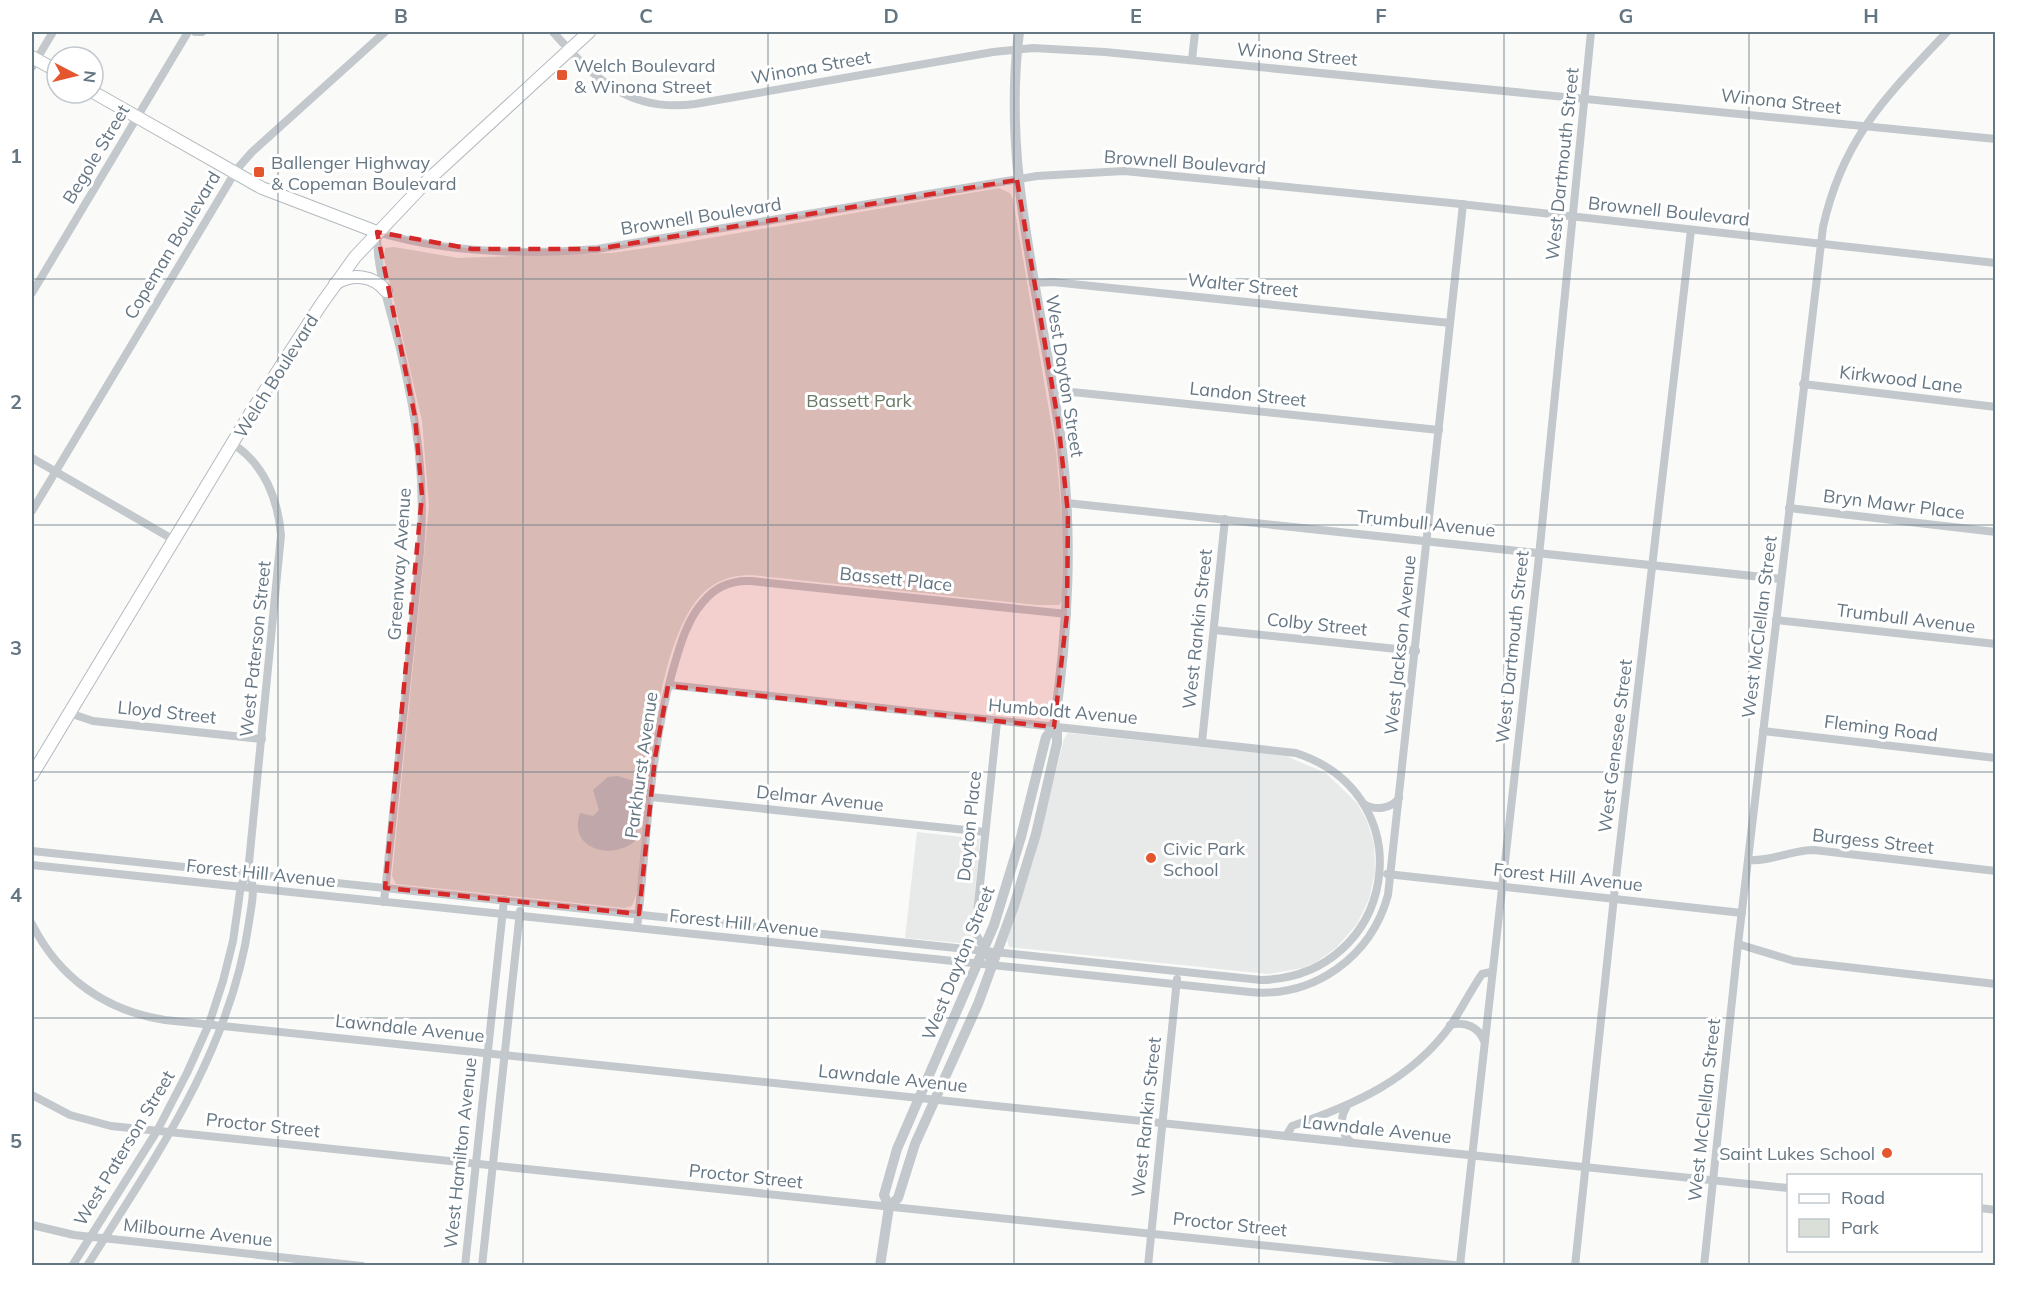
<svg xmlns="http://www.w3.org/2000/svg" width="2027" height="1297" font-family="Mulish,sans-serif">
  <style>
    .built { fill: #e8e9e9 }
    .green { fill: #dadfd7 }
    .water { fill: #bbc7cb }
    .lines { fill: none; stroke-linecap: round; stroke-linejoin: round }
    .secondary-casing { stroke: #b3babf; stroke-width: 14 }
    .minor { stroke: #c3c8cc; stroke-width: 8 }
    .tertiary { stroke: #c3c8cc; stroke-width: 10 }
    .secondary { stroke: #fff; stroke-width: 12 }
    .marked { fill: #d62828; fill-opacity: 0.2; stroke: #d62828; stroke-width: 4.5; stroke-dasharray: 12 8; stroke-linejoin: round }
    .grid { fill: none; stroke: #657683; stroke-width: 1.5; stroke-opacity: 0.55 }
    .poi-dot { fill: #e4572e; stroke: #fff; stroke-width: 2 }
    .labels { text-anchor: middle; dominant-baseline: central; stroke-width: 6; stroke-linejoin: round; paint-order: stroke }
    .street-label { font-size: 18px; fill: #657683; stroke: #fff }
    .poi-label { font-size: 18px; fill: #657683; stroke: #fff; text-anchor: start }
    .park-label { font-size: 18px; fill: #687a64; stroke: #fff }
    .neatline { fill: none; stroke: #657683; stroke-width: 2 }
    .grid-label { font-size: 20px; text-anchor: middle; font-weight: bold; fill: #657683 }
  </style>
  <rect width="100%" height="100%" fill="#fafaf8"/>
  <!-- built -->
  <g class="built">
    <path d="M1068 733 1286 756 1326 773 1357 803 1367 821 1374 844 1375 872 1369 899 1357 924 1336 948 1316 962 1302 968 1268 974 1009 947 1007 940 1033 862 1064 739Z"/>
    <path d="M917 832 980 839 970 944 905 938Z"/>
  </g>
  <!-- green -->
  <path class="green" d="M999 188 1010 193 1013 200 1056 451 1063 529 1062 601 1059 605H1037L751 575C733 575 716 580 702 594 659 638 648 770 643 830 640 853 642 885 632 906L625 908 396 884 392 876 429 506 422 421 384 258 385 248 394 247 458 258 611 253 675 244Z"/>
  <!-- water -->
  <path class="water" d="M618 776 634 781 638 786 637 839C615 862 567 850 580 813L593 816 599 810 593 790 608 777Z"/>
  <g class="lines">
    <!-- secondary casing -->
    <g class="secondary-casing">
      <g id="secondary">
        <path d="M32 57 57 71"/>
        <path d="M93 92 262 188 377 232"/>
        <path d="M335 284C352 273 373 275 386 291"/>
        <path d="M32 775 250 414 320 306 355 257 428 180 589 32"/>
      </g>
    </g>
    <!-- minor -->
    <g class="minor">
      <path d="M195 32H202"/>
      <path d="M553 32C594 78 628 113 695 104L993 52 1033 48 1105 52 1996 139"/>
      <path d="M1192 60 1195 32"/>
      <path d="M32 67 53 32"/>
      <path d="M1033 283 1053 282 1450 323"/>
      <path d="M32 293 188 32"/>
      <path d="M1803 384 1996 407"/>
      <path d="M1053 393 1072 392 1439 430"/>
      <path d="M32 458 174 540"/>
      <path d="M1067 503 1781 579"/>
      <path d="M1789 508 1996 532"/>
      <path d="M32 511 237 169 252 152 385 32"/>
      <path d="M1776 620 1996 644"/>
      <path d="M1214 630 1416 651"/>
      <path d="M69 713 93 721 262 739"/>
      <path d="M1763 731 1996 758"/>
      <path d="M1202 742 1225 519"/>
      <path d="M651 797 985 832"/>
      <path d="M1364 804C1375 811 1391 809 1399 798"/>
      <path d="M32 851 1261 980C1396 977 1427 796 1296 753L669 685"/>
      <path d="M1748 860C1771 862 1791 850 1814 850L1996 871"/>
      <path d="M32 865 1250 992C1314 998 1371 957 1388 895L1463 204"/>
      <path d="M1387 874 1742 913"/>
      <path d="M384 902 420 552C426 483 417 420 401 353 392 314 376 272 377 232 447 253 524 255 597 249L1037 176 1124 171 1451 203 1996 263"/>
      <path d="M32 924C59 978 106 1011 165 1020L1788 1188"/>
      <path d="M637 928C647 843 649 756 672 673 679 649 686 621 703 602 715 587 732 580 751 581L1067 614"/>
      <path d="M1738 944 1794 961 1996 984"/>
      <path d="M993 965 975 932 997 722"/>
      <path d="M1450 1025C1465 1021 1479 1027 1484 1041"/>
      <path d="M32 1095 70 1115 111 1126 1463 1266"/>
      <path d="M1346 1108C1339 1119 1341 1135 1352 1143"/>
      <path d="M1286 1136 1292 1126C1354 1105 1411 1080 1451 1025 1462 1008 1471 990 1482 974L1491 972"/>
      <path d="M1980 1208 1996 1210"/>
      <path d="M32 1225 74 1235 362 1266"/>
      <path d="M1460 1265 1538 566 1591 32"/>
      <path d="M72 1266 157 1131 187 1073 209 1024 223 981 233 941 241 885 248 873 281 535C278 499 264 464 233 444"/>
      <path d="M87 1266C155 1158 231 1050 249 922 251 907 257 886 248 873"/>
      <path d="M465 1266 504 900"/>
      <path d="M482 1266 520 911"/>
      <path d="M1148 1266 1177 979"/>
      <path d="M1575 1266 1616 878 1691 230"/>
      <path d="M1704 1266 1738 944 1823 227C1843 137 1887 96 1947 32"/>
    </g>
    <!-- tertiary -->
    <g class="tertiary">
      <path d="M889 1207 884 1195 897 1149 994 925 1021 837 1046 737 1054 727"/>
      <path d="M880 1266 889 1207 898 1198 915 1144 978 1004 1014 906 1036 834 1057 743V730L1054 727C1068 631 1073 538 1061 441 1043 303 1001 173 1019 32"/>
    </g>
    <!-- secondary -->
    <use href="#secondary" class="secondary"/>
  </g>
  <!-- marked area -->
  <path class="marked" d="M1017 180 1058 420 1068 513 1067 614 1054 727 668 686 655 758 639 914 385 888 422 495 415 417 377 232 472 249H597Z"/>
  <!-- grid -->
  <path class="grid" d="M278 32V1266M523 32V1266M768 32V1266M1014 32V1266M1259 32V1266M1504 32V1266M1749 32V1266M32 279H1996M32 525H1996M32 772H1996M32 1018H1996"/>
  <!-- markers -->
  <g class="poi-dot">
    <rect x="556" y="69" width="12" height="12" rx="3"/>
    <rect x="253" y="166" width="12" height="12" rx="3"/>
    <circle cx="1151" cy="858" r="6"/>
    <circle cx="1887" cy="1153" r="6"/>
  </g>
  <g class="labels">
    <!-- street labels -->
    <g class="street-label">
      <text transform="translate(1297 54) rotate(5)">Winona Street</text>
      <text transform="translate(811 67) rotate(-10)">Winona Street</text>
      <text transform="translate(1781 101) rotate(6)">Winona Street</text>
      <text transform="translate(96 154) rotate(-59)">Begole Street</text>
      <text transform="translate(1185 162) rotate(4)">Brownell Boulevard</text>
      <text transform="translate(1562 164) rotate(-84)">West Dartmouth Street</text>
      <text transform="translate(1669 211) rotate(6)">Brownell Boulevard</text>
      <text transform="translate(701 216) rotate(-9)">Brownell Boulevard</text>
      <text transform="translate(172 245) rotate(-59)">Copeman Boulevard</text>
      <text transform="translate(1243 285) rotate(6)">Walter Street</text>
      <text transform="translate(276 376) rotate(-58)">Welch Boulevard</text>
      <text transform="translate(1065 376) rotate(81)">West Dayton Street</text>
      <text transform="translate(1901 379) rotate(7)">Kirkwood Lane</text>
      <text transform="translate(1248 394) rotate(6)">Landon Street</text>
      <text transform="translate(1894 504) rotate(7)">Bryn Mawr Place</text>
      <text transform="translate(1426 523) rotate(6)">Trumbull Avenue</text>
      <text transform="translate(399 564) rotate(-86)">Greenway Avenue</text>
      <text transform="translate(896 579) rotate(6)">Bassett Place</text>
      <text transform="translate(1906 618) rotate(7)">Trumbull Avenue</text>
      <text transform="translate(1317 624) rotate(6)">Colby Street</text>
      <text transform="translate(1759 627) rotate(-83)">West McClellan Street</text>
      <text transform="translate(1197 629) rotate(-84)">West Rankin Street</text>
      <text transform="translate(1400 645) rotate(-84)">West Jackson Avenue</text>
      <text transform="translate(1512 647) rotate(-84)">West Dartmouth Street</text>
      <text transform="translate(255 649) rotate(-84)">West Paterson Street</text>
      <text transform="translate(1063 711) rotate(5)">Humboldt Avenue</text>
      <text transform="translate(167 712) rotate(6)">Lloyd Street</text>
      <text transform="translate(1881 728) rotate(7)">Fleming Road</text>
      <text transform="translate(1615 746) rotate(-83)">West Genesee Street</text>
      <text transform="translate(641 765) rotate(-82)">Parkhurst Avenue</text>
      <text transform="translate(820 798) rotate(6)">Delmar Avenue</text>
      <text transform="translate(969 826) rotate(-84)">Dayton Place</text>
      <text transform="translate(1873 841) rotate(6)">Burgess Street</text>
      <text transform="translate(261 873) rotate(6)">Forest Hill Avenue</text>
      <text transform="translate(1568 877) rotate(6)">Forest Hill Avenue</text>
      <text transform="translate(744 923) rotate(6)">Forest Hill Avenue</text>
      <text transform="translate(958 963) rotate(-68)">West Dayton Street</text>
      <text transform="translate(410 1028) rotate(6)">Lawndale Avenue</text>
      <text transform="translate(893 1078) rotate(6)">Lawndale Avenue</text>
      <text transform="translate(1704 1110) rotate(-84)">West McClellan Street</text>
      <text transform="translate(1146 1117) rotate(-84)">West Rankin Street</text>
      <text transform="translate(263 1125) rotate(6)">Proctor Street</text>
      <text transform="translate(1377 1129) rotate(6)">Lawndale Avenue</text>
      <text transform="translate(124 1148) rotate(-59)">West Paterson Street</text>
      <text transform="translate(460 1153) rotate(-84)">West Hamilton Avenue</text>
      <text transform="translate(746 1176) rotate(6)">Proctor Street</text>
      <text transform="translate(1230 1224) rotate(6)">Proctor Street</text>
      <text transform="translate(198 1232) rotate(6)">Milbourne Avenue</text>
    </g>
    <!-- poi labels -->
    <g class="poi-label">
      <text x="574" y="65">Welch Boulevard<tspan x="574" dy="21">&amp; Winona Street</tspan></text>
      <text x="271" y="162">Ballenger Highway<tspan x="271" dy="21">&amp; Copeman Boulevard</tspan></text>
      <text x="1163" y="848">Civic Park<tspan x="1163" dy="21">School</tspan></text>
      <text x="1875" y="1153" text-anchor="end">Saint Lukes School</text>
    </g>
    <!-- park labels -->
    <g class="park-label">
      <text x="859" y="400">Bassett Park</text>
    </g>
  </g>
  <!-- border -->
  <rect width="2027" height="1297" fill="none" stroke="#ffffff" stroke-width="66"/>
  <!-- legend -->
  <rect x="1787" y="1174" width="195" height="78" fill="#ffffff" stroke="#c1c8cd" stroke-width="1.5"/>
  <rect x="1799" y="1194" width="30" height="9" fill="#ffffff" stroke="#c1c8cd" stroke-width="1.5"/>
  <text x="1841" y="1204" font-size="18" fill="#657683">Road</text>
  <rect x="1799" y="1219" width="30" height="18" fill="#dadfd7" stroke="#c1c8cd" stroke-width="1.5"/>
  <text x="1841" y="1234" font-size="18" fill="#657683">Park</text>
  <!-- north arrow -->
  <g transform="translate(75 75) rotate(97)"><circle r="28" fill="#ffffff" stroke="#c1c8cd" stroke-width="1.5"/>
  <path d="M0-4.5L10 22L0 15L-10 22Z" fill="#e4572e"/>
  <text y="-9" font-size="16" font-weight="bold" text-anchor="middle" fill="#657683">N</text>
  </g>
  <rect x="33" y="33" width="1961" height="1231" class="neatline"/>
  <g class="grid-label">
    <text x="156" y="23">A</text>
    <text x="401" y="23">B</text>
    <text x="646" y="23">C</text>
    <text x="891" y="23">D</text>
    <text x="1136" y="23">E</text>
    <text x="1381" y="23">F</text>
    <text x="1626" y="23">G</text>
    <text x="1871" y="23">H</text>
    <text x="16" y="163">1</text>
    <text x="16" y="409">2</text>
    <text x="16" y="655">3</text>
    <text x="16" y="902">4</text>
    <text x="16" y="1148">5</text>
  </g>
</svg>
